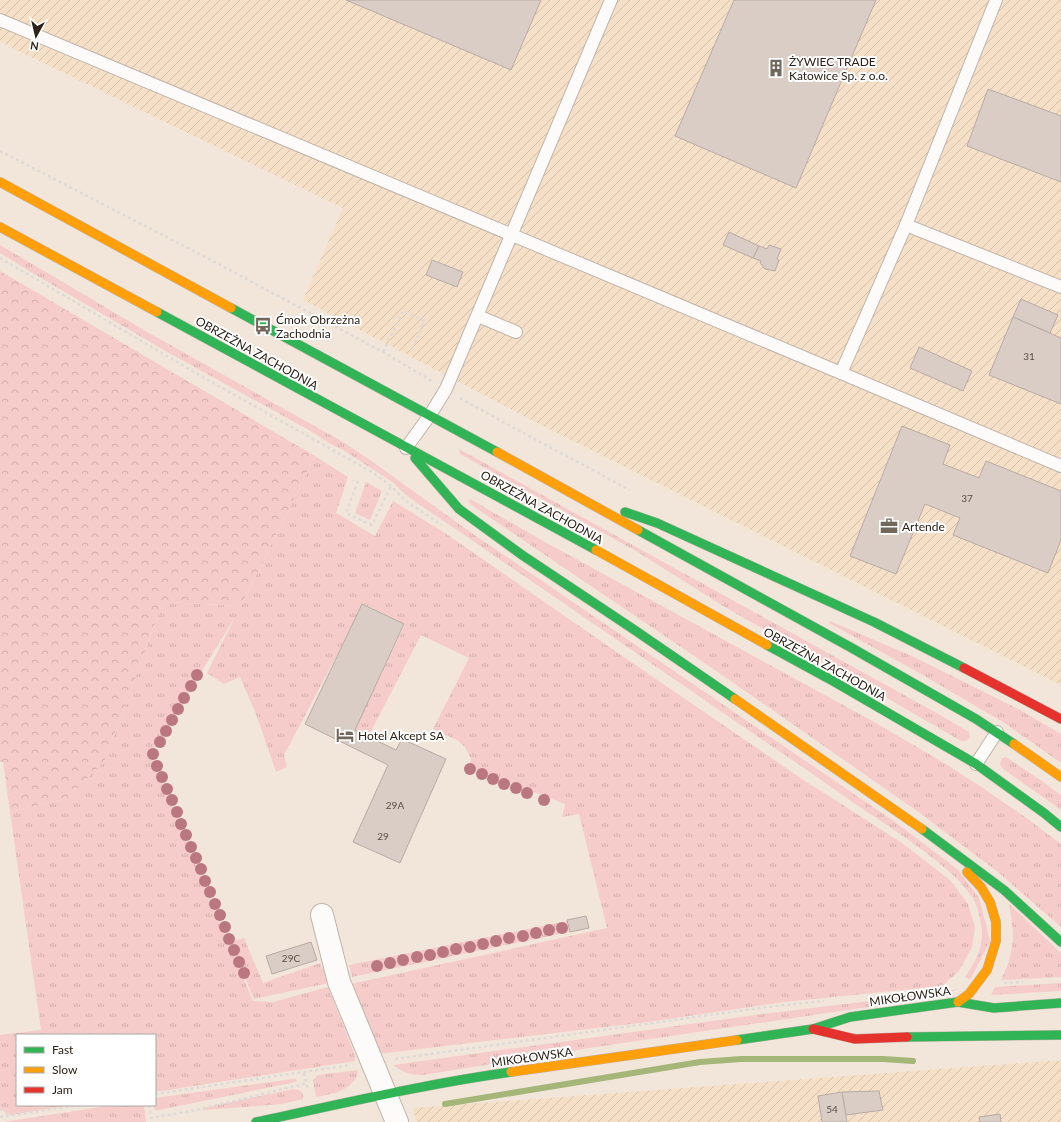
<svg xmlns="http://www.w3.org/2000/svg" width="1061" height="1122" font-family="Lato,sans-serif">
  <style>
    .industrial { fill: url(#industrial-furrows) }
    .grass { fill: url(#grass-tufts) }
    .forest { fill: url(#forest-crowns) }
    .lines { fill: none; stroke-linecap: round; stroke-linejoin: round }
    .stream { stroke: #a4b778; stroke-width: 6 }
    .building { fill: #d9cdc5; stroke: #b7aba4 }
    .lane-casing { stroke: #bfb4aa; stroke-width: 14 }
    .street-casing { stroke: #bfb4aa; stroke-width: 24 }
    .fast-casing { stroke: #bfb4aa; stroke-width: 10 }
    .slow-casing { stroke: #bfb4aa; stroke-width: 10 }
    .jam-casing { stroke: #bfb4aa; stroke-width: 10 }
    .path { stroke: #dedad7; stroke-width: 2.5; stroke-dasharray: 3 3; stroke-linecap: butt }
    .lane { stroke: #fdfbf9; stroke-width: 12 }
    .street { stroke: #fdfbf9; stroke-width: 22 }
    .fast { stroke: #30b455; stroke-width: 9 }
    .slow { stroke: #ff9f0a; stroke-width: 9 }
    .jam { stroke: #e5322d; stroke-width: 9 }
    .tree { fill: #bb7780 }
    .labels { text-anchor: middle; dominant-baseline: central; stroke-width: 4; stroke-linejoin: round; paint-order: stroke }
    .number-label { font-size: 10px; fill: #594e45 }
    .poi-label { font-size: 12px; fill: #2c2218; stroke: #fff; text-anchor: start }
    .street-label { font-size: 12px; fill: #2c2218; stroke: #fff }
  </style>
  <defs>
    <pattern id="industrial-furrows" width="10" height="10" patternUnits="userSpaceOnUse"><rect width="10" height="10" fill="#f6dfc7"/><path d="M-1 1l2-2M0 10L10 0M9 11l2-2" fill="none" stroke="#d3bfaa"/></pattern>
    <pattern id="grass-tufts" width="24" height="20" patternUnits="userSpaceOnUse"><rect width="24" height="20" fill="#f5ccc9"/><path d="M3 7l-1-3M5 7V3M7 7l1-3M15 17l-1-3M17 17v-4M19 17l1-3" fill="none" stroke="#d2afac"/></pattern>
    <pattern id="forest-crowns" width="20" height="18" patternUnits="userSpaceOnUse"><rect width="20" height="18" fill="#f5ccc9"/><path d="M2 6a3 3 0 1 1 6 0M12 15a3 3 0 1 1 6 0" fill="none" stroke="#d2afac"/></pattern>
  </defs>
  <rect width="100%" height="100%" fill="#f2e6da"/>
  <!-- industrial -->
  <g class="industrial">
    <path d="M0 0H1061V685L535 422 303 300 343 208 0 42Z"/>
    <path d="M1050 1061H1061V1122H417L412 1108Z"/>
  </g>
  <!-- grass -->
  <g class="grass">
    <path d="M0 245 149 333 343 442C388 471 431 505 476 536L895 822 948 862 958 870 979 898 990 941 970 980 965 977C978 958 986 942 980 919 979 912 976 903 972 897 960 879 942 865 925 852 896 830 865 811 835 790 802 766 768 744 735 721 627 647 519 572 411 499L399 489 394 483 343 450 334 446 307 429 169 353 34 274 0 253Z"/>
    <path d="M459 449 942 716 969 732 970 738 966 741H961L861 683 767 631 728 609 636 551 460 454Z"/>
    <path d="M315 456 348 477 336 513 375 536 393 501 445 533 621 655 802 779 902 843 950 880 968 904 975 927 972 947 959 971 942 986 784 1002 648 1022 378 1054 346 985 607 928 579 814 562 817 565 804 469 767 471 759 465 747 457 740 433 729 469 658 421 635 368 737 354 729 405 625 364 604 284 755 287 767 276 772 256 714 240 677 224 684 207 673 235 617 150 755 253 1001 273 1002 328 987 353 1050 355 1056V1061L155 1092V1035H17V1105H72L10 1115 0 1109V1035L41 1030 10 812 68 798 105 760 163 602 241 606Z"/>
    <path d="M366 482 382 491 370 520 355 513Z"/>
    <path d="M470 499 545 542 876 723 944 763 980 786 1025 817 1061 844V927L998 872 917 811 728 679 473 506 469 502Z"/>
    <path d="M830 621 914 657 1020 710 1061 734V763L1003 722 914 670 829 623Z"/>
    <path d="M1006 757 1042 781 1061 795V810L1002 768 1000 764 1002 758Z"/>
    <path d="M1009 904 1061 953V977L1001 980C1015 952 1015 935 1009 904Z"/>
    <path d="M567 921 569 932 352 977 349 965Z"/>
    <path d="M244 938 263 983 320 963 329 983 254 999 230 942Z"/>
    <path d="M1061 983V991L991 995 995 987Z"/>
    <path d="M958 989 949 993 889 1004 596 1047 423 1075C411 1075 402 1072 393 1065L770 1013 937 993Z"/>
    <path d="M358 1070C356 1090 332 1094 316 1097L313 1080 318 1075Z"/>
    <path d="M292 1079H296L297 1081 296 1082 159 1110H155L153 1105H155V1098Z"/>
    <path d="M293 1089C300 1089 304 1093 303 1099L282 1104 204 1110 203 1108Z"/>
    <path d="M114 1105H144L146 1122H3Z"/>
  </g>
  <!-- forest -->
  <path class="forest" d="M0 271 315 456 241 606 163 602 105 760 68 798 10 812 3 762H0Z"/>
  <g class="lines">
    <!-- stream -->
    <path class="stream" d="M445 1104 700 1062 741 1059H883L913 1061"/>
  </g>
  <!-- building -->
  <g class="building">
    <path d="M346 0H541L511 70Z"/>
    <path d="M734 0H876L796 188 675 136Z"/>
    <path d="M988 89 1061 116V182L967 146Z"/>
    <path d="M729 232 759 246 753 258 723 245Z"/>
    <path d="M769 245 781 249 777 259 779 260 775 271 765 269 760 263 761 261 753 258 759 246 767 249Z"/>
    <path d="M432 260 463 272 457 287 426 275Z"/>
    <path d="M1021 299 1058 315 1050 333 1013 317Z"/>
    <path d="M1013 317 1061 338V404L989 375Z"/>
    <path d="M919 347 972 371 963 391 910 368Z"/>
    <path d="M902 426 950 445 943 464 979 478 986 461 1061 491V540L1048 573 953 535 960 518 925 504 896 574 850 556Z"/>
    <path d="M362 604 404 624 355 730 396 750 402 739 446 759 400 863 353 842 388 765 305 724Z"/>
    <path d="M586 916 589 928 570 932 567 920Z"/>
    <path d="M311 942 317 960 272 974 266 956Z"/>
    <path d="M879 1091 883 1110 846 1115 842 1092Z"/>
    <path d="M842 1092 847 1122H822L818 1096Z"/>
    <path d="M1000 1114 1001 1122H980L979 1117Z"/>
  </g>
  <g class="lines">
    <!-- lane casing -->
    <g class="lane-casing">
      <g id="lane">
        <path d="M0 20 841 373 1061 466"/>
        <path d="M906 225 1061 287"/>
        <path d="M478 316 516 332"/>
        <path d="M841 373 906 225 996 0"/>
        <path d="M406 448 430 415 446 389 611 0"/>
        <path d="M976 764 997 732"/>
      </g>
    </g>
    <!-- street casing -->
    <g class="street-casing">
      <path id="street" d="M322 915 339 982 397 1122"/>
    </g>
    <!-- fast casing -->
    <g class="fast-casing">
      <g id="fast">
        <path d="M231 308 497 452"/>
        <path d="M157 312 596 550"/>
        <path d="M415 458 459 509 522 555 636 631 735 699"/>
        <path d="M625 512 657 523 874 622 964 668"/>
        <path d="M638 530 850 647 976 719 1014 744"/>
        <path d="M767 645 833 681 976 764 1044 813 1061 827"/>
        <path d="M922 829 1004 890 1061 942"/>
        <path d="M907 1037 1061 1035"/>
        <path d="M737 1040 813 1029 850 1017 958 1002 994 1008 1061 1003"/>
        <path d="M256 1122C341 1104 425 1084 511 1072"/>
      </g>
    </g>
    <!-- slow casing -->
    <g class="slow-casing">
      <g id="slow">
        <path d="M0 182 231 308"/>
        <path d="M0 227 157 312"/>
        <path d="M497 452 638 530"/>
        <path d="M596 550 767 645"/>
        <path d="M735 699 922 829"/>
        <path d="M1014 744 1061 777"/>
        <path d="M958 1002 969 994 987 970 996 941V922L990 902 981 887 967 872"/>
        <path d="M511 1072 737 1040"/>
      </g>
    </g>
    <!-- jam casing -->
    <g class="jam-casing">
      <g id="jam">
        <path d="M964 668 1061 719"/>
        <path d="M813 1029 855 1039 907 1037"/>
      </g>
    </g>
    <!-- path -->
    <g class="path">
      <path d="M0 151 211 260 383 352 432 381"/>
      <path d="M0 258 201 376 372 472 391 486 407 502 442 525"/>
      <path d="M383 352 403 311 424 321 411 352"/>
      <path d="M460 398 514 428 630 490"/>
      <path d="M358 481 346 513 372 525 391 486"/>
      <path d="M1004 983 1023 982"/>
      <path d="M395 1059 767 1007 824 1001"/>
      <path d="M304 1073 308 1090"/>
      <path d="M155 1094 350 1065"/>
      <path d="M149 1105 151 1118 201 1109 307 1083"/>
      <path d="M0 1109 10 1115"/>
      <path d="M0 1117 80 1105"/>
    </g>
    <!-- lane -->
    <use href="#lane" class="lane"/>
    <!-- street -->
    <use href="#street" class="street"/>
    <!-- fast -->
    <use href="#fast" class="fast"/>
    <!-- slow -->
    <use href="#slow" class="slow"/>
    <!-- jam -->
    <use href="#jam" class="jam"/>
  </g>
  <!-- trees -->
  <g class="tree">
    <circle cx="197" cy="675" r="6"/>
    <circle cx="191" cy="686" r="6"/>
    <circle cx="184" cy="698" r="6"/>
    <circle cx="178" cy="709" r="6"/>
    <circle cx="172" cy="720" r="6"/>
    <circle cx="166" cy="731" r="6"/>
    <circle cx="160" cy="742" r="6"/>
    <circle cx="153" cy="754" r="6"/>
    <circle cx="157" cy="766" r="6"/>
    <circle cx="470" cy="769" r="6"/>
    <circle cx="482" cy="774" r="6"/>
    <circle cx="162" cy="777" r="6"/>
    <circle cx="493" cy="779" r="6"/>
    <circle cx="504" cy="784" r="6"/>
    <circle cx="516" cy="788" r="6"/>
    <circle cx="167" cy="789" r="6"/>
    <circle cx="527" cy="793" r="6"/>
    <circle cx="172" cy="800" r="6"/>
    <circle cx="544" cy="800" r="6"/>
    <circle cx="177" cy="812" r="6"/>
    <circle cx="181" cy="824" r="6"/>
    <circle cx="186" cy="835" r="6"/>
    <circle cx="191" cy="847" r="6"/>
    <circle cx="196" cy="858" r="6"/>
    <circle cx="201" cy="869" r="6"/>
    <circle cx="205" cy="881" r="6"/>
    <circle cx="210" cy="892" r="6"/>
    <circle cx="215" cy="904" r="6"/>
    <circle cx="220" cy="915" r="6"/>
    <circle cx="225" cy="927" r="6"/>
    <circle cx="562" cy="928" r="6"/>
    <circle cx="549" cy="930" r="6"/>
    <circle cx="536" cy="933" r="6"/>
    <circle cx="523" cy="936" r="6"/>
    <circle cx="509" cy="938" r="6"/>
    <circle cx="229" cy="939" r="6"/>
    <circle cx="496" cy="941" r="6"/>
    <circle cx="483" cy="944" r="6"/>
    <circle cx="470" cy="947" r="6"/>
    <circle cx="456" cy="949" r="6"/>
    <circle cx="234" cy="950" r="6"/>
    <circle cx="443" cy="952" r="6"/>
    <circle cx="430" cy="955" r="6"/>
    <circle cx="417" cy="957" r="6"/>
    <circle cx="403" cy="960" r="6"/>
    <circle cx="239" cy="962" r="6"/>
    <circle cx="390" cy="963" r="6"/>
    <circle cx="377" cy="966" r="6"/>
    <circle cx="244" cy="973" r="6"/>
  </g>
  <!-- icons -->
  <defs>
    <g id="building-bare" transform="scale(1.38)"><path d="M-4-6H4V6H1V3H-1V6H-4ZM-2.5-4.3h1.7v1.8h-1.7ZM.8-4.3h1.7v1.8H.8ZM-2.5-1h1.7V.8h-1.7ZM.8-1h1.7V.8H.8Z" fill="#71675c" stroke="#fff" stroke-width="2.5" paint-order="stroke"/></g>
    <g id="bus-bare" transform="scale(1.38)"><path d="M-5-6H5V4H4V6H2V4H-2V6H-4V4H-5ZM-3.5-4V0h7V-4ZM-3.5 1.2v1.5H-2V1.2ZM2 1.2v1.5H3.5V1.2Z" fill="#71675c" stroke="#fff" stroke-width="2.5" paint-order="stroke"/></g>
    <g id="office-bare" transform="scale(1.38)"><path d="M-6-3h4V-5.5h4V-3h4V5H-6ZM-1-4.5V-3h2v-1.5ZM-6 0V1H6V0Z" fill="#71675c" stroke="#fff" stroke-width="2.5" paint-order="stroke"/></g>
    <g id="hotel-bare" transform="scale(1.38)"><path d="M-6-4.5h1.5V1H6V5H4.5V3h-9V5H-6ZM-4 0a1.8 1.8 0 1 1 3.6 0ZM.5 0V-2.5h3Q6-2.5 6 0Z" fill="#71675c" stroke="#fff" stroke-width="2.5" paint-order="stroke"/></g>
  </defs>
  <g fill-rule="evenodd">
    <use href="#building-bare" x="776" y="68"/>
    <use href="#bus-bare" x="263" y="326"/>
    <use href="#office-bare" x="889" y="526"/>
    <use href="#hotel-bare" x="345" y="735"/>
  </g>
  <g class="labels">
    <!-- number labels -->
    <g class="number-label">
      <text x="1029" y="356">31</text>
      <text x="967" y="498">37</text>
      <text x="395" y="805">29A</text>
      <text x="383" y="836">29</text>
      <text x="291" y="958">29C</text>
      <text x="832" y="1109">54</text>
    </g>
    <!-- poi labels -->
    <g class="poi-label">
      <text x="789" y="61">ŻYWIEC TRADE<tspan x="789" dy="14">Katowice Sp. z o.o.</tspan></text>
      <text x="276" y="319">Ćmok Obrzeżna<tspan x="276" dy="14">Zachodnia</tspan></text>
      <text x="902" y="526">Artende</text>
      <text x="358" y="735">Hotel Akcept SA</text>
    </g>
    <!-- street labels -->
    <g class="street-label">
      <text transform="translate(257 353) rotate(29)">OBRZEŻNA ZACHODNIA</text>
      <text transform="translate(542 507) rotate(29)">OBRZEŻNA ZACHODNIA</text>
      <text transform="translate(825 664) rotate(29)">OBRZEŻNA ZACHODNIA</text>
      <text transform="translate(910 996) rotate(-8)">MIKOŁOWSKA</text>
      <text transform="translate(532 1057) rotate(-8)">MIKOŁOWSKA</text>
    </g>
  </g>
  <!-- legend -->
  <rect x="16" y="1034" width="140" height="72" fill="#ffffff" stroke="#aba7a3"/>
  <rect x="24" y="1047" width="20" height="6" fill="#30b455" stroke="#aba7a3"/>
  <text x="52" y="1054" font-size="12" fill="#2c2218">Fast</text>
  <rect x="24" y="1067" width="20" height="6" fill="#ff9f0a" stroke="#aba7a3"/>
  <text x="52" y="1074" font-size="12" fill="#2c2218">Slow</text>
  <rect x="24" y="1087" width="20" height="6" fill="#e5322d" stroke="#aba7a3"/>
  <text x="52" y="1094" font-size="12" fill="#2c2218">Jam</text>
  <!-- north arrow -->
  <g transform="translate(36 36) rotate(188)" stroke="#ffffff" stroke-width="3" paint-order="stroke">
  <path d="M0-3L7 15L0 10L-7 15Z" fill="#2c2218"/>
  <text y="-6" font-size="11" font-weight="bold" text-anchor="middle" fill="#2c2218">N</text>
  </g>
</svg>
